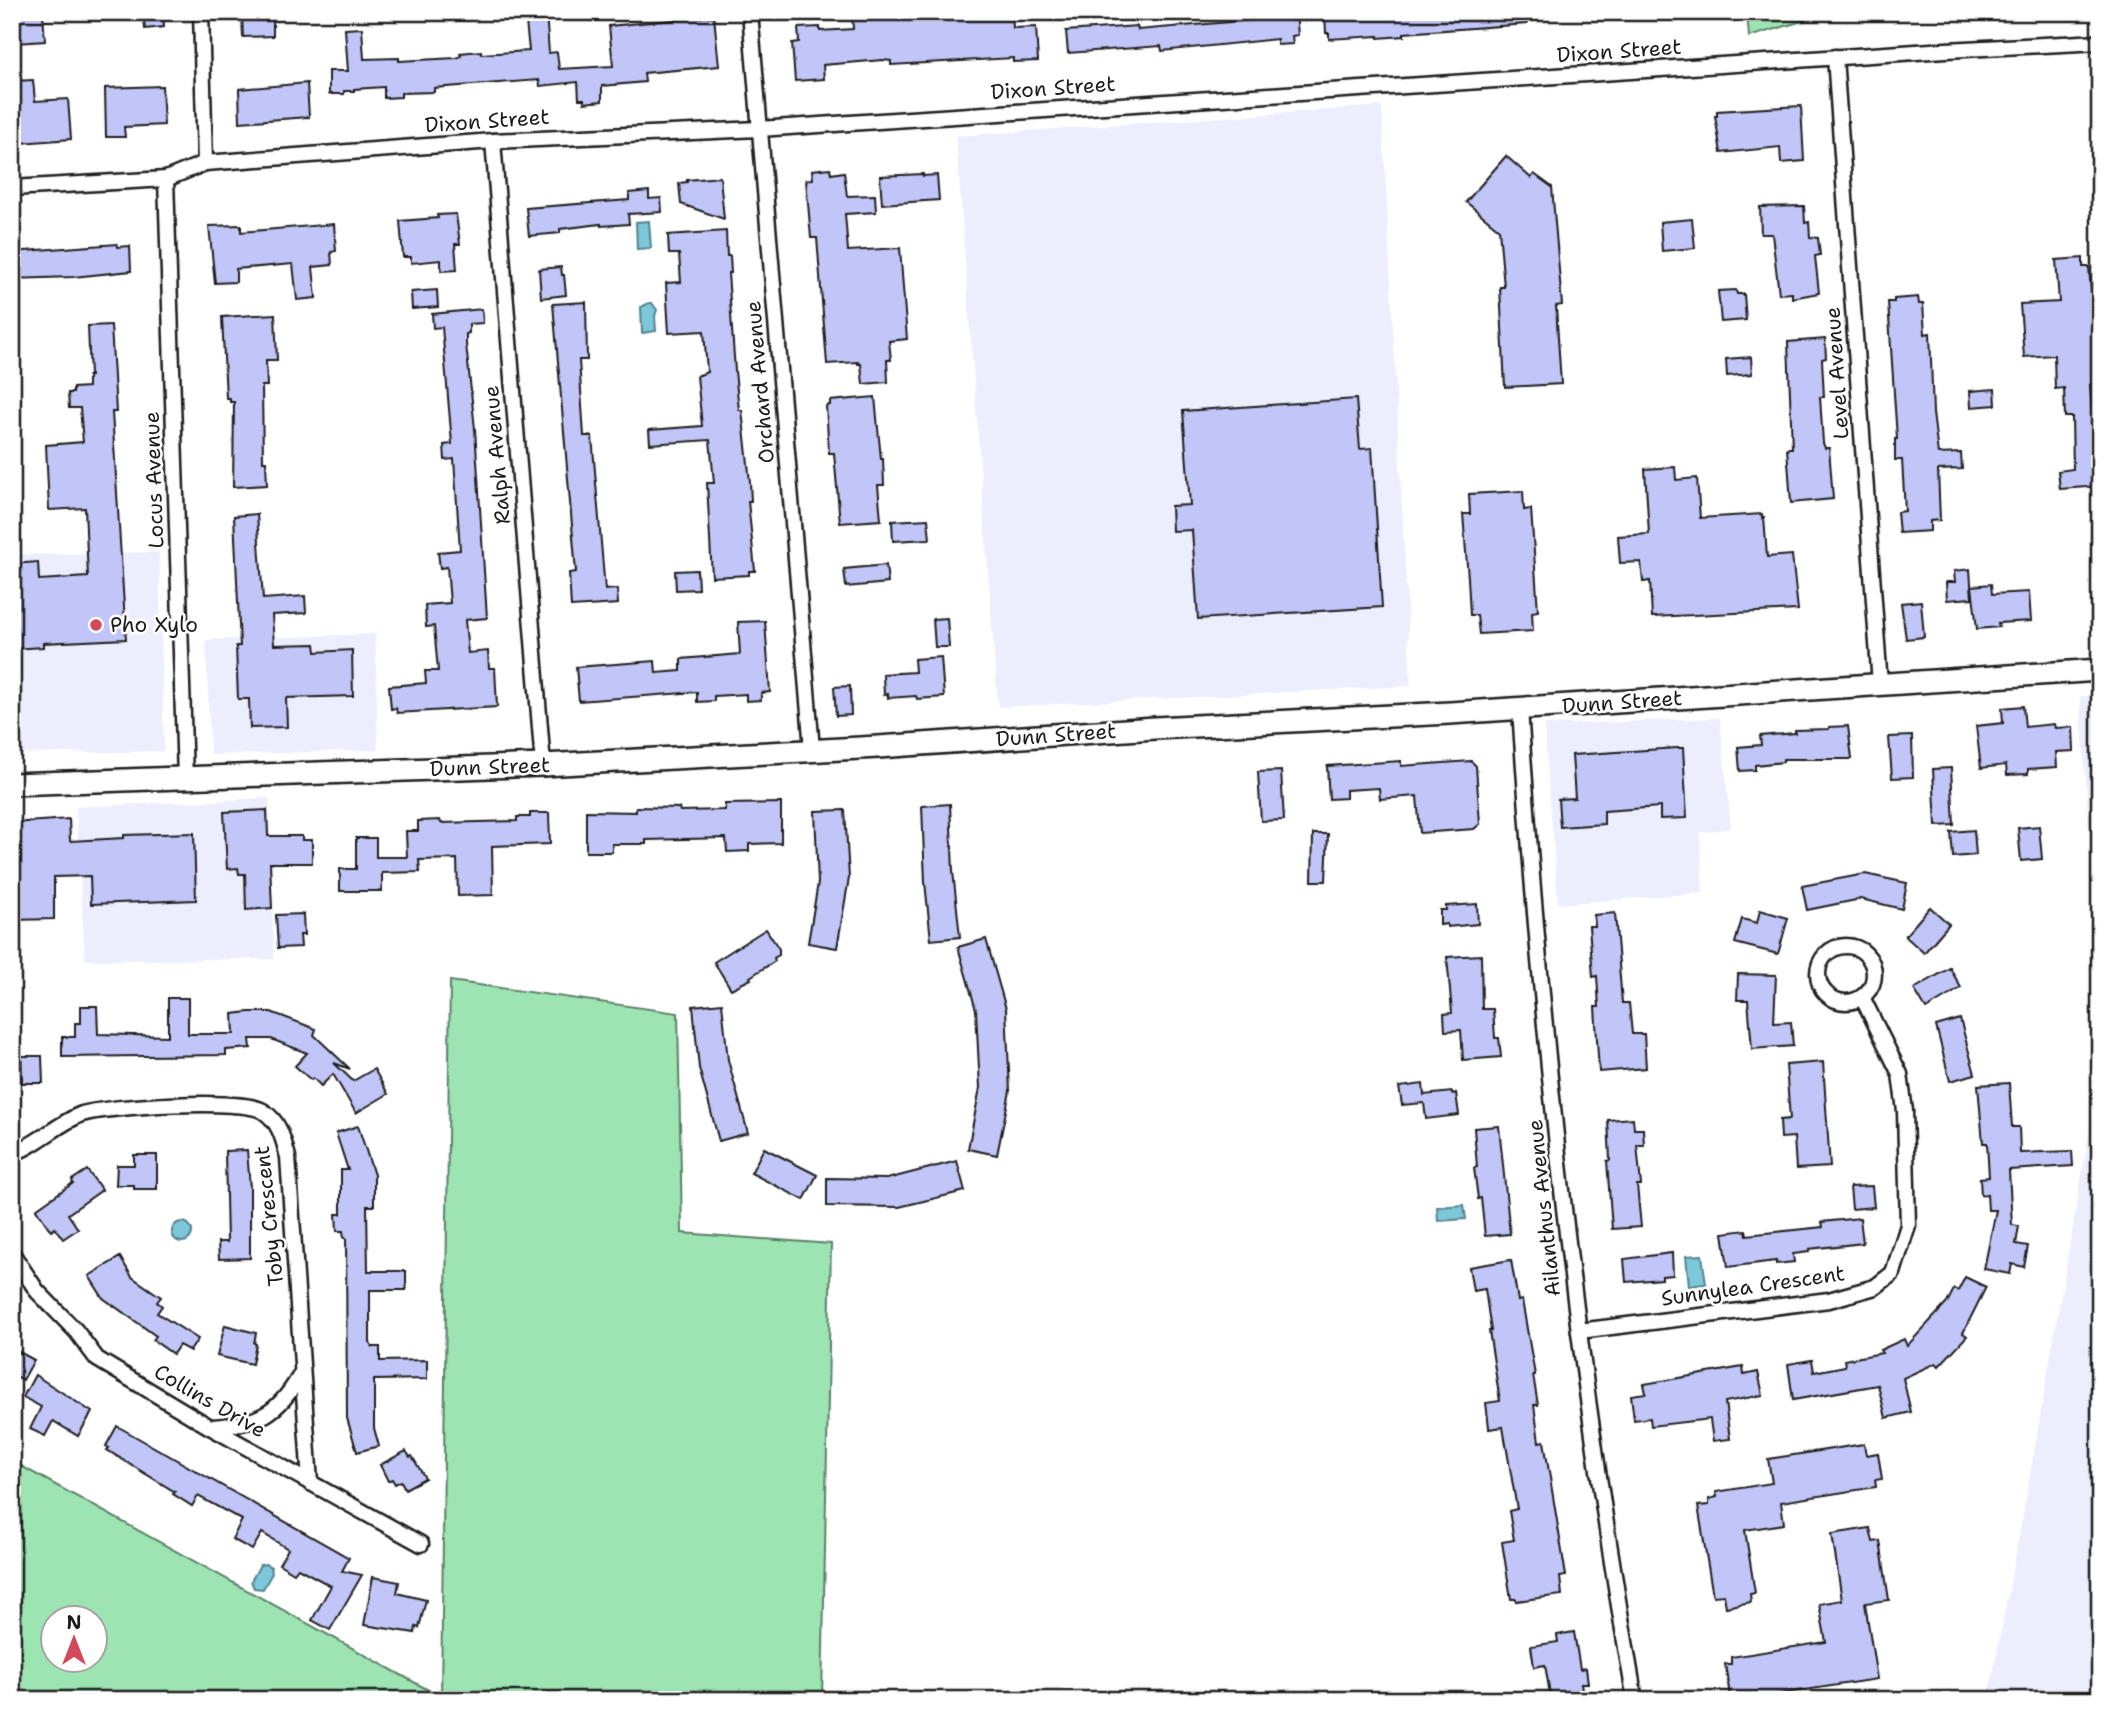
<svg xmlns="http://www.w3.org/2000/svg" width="2112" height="1712" font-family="'Shantell Sans',sans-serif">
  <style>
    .built { fill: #eceefd }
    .green { fill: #9ce4b2; stroke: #5c8067; stroke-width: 2; fill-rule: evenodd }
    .water { fill: #7bc7da; stroke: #55838e; stroke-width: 2 }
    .building { fill: #c1c5f7; stroke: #1c1c1c; stroke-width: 2 }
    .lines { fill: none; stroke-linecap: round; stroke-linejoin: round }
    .street-casing { stroke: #1c1c1c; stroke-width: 19 }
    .secondary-casing { stroke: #1c1c1c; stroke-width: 26 }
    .street { stroke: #fff; stroke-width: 14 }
    .secondary { stroke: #fff; stroke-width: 21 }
    .poi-dot { fill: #d1495b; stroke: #fff; stroke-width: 2.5 }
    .labels { text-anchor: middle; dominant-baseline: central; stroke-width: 5; stroke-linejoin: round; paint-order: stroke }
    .street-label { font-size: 21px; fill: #1c1c1c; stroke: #fff }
    .poi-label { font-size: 21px; fill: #1c1c1c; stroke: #fff; text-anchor: start }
  </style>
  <rect width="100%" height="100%" fill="#fff"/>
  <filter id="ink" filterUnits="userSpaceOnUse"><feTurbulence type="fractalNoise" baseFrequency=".0143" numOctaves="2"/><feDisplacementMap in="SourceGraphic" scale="14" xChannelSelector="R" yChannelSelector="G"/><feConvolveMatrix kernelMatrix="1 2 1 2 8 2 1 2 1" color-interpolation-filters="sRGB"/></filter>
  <g filter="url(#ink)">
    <!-- built -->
    <g class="built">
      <path d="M1382 106 1411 686 998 707 956 136Z"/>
      <path d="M159 552 164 751 12 754V555Z"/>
      <path d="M375 634 378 750 210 755 206 640Z"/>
      <path d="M2080 696 2100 697V1700H1988L2025 1504 2100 1069 2090 842Z"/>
      <path d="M1720 718 1731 828 1700 833 1703 893 1558 904 1544 725Z"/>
      <path d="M269 798 274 959 85 960 76 807Z"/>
    </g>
    <!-- green -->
    <g class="green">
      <path d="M1747 12H1815L1816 17 1749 37Z"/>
      <path d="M450 981 678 1013 682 1233 831 1244 822 1700H12V1461L441 1697ZM52 1618H94V1660H52Z"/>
    </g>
    <!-- water -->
    <g class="water">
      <path d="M649 221 651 248 637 249 636 222Z"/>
      <path d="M649 303H652L657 310 655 316 656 331 642 333 641 307Z"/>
      <path d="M1464 1205 1466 1219 1438 1221 1437 1207Z"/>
      <circle cx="182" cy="1232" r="10"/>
      <path d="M1702 1255 1706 1284 1689 1286 1686 1256Z"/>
      <path d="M265 1564 271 1567 272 1573 263 1589 254 1588 251 1581 260 1565Z"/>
    </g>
    <!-- building -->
    <g class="building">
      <path d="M143 12H163L164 27 145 29Z"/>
      <path d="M525 12H546L549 53 557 52 559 69 613 66 609 26 714 16 719 66 644 73 645 82 602 86V101L584 103V99H579L578 82 540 86 539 80 434 88V92L401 93V97L384 98V87L354 89V91H344V94H329V71H348L345 29 362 28 364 59 399 58V61L457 58 461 56 460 53 481 51V54L529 51Z"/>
      <path d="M852 12H917V18L1012 12 1013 28 1036 27 1038 61 1013 62V58L891 65V61L883 60 823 65 824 79 795 81 792 43 799 42 798 28 820 27V31L853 29Z"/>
      <path d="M1325 12H1526L1527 24 1404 33V36L1378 38V36L1329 39V33H1326Z"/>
      <path d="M1296 13 1298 35 1292 36 1293 44 1277 45V39L1162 51 1161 46 1068 53 1066 31 1137 26 1138 30 1275 18 1274 15Z"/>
      <path d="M43 14 45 41 16 43V37L12 38V16Z"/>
      <path d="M273 15V36L243 37 242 16Z"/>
      <path d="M33 80 35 101 68 99 71 139 21 143V136H18L14 81Z"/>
      <path d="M307 83 309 117 240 122 239 89Z"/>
      <path d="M162 86 164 125 124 127 125 137H106L105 88Z"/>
      <path d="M1801 106 1804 161 1781 163 1780 147 1721 153 1715 116H1717V111Z"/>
      <path d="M1506 156 1531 178 1534 174 1552 187 1562 305 1556 306 1561 384 1505 387 1500 287H1504L1499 229 1466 202Z"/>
      <path d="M830 168 831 174 844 172 847 196 875 195 876 212 845 214 848 251 900 248 907 339 889 341 891 360H887L888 382 863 384 861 364H858V362L827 364 817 238H811L806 180 813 179 812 170Z"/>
      <path d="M923 174V176L937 175 939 200 882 204 880 176Z"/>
      <path d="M720 177 724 219 681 204 679 183 687 182V180Z"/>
      <path d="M649 191V199L661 198 662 212 628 214 629 224 601 226V224L560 229V233L529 236 526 208 629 200V193Z"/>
      <path d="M1804 206 1805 223 1809 222 1810 237 1818 238 1820 255 1815 256 1819 293 1792 298V293L1779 294 1772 234H1761L1760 207Z"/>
      <path d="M456 214 460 244H455L457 270 441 271V260L411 263V257H403L400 221 438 218 437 215Z"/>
      <path d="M1692 219 1695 248 1662 251 1660 222Z"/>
      <path d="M334 224 336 251 331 252 332 265 313 267 316 298 297 300 293 264 236 269V282L215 283 209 226 241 225V232Z"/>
      <path d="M726 231 727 256H730L731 273H728L735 371 739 410H742L750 482 751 501H748L755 571H749V575L712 577 707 483H714L710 440 650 444 649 430 702 426 697 376 707 372 704 331 669 333 666 283 681 282 679 254H669L668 235Z"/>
      <path d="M117 244V247L130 246 131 271 73 277 12 279V252Z"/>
      <path d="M2083 258V267H2089L2093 313 2097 382 2090 385 2093 426 2100 425V486L2060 489 2058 471 2073 469 2072 417H2065L2064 388 2055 389 2054 355 2024 357 2020 304 2059 302 2056 260Z"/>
      <path d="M561 267 562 275H564L566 295 541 298 539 269Z"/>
      <path d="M437 290 438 307 412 309 411 292Z"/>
      <path d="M1736 290 1737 294H1744L1746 320 1721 322 1718 291Z"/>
      <path d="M1918 297 1919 304H1923L1925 334 1930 333 1933 413 1938 454 1961 453 1962 469 1938 470 1940 520 1930 521V531L1899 533 1897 512 1905 511 1902 460H1895V439H1897L1888 302H1894V299Z"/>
      <path d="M586 302 587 360H579L584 436H592L605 590 617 589 618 604 571 607 569 573 576 572 553 304Z"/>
      <path d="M482 309 483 323 469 324V333L466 334V344L475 429 487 618 465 620 468 653 488 651 489 668H495L497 707 397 713 396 708 391 709 389 686 426 683 425 671H438L434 626 426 627 425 605 450 603 447 567 440 568 438 552 460 550 454 459 445 460 444 445 452 444 442 327 433 328 432 314Z"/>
      <path d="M275 314 277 360H266L267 386H262L263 461H266L267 485 233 487 234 402H230V398H226L222 317Z"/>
      <path d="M111 325 116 412H112L126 639 43 643V647L12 649V564L38 562 39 580 88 577 85 508 49 510 46 445 83 442 80 408H69L68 393H73V388L88 387V376H90L88 326Z"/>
      <path d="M1825 339 1826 358 1822 359 1824 397H1820L1823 443 1825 448H1829L1833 499 1791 503 1787 448H1792L1788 342Z"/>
      <path d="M1751 357 1752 374 1727 376 1726 359Z"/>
      <path d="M1995 389 1996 405 1971 407 1970 391Z"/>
      <path d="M875 397 881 459H883L884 485H878L881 520 840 523 834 453H829L826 406 830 405V401Z"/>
      <path d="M1356 399 1360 449 1372 448 1382 607 1198 619 1192 530 1172 531 1171 506 1190 505 1183 411Z"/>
      <path d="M1675 467 1676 480 1697 478 1700 518 1762 514V518L1764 517 1767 557 1792 555 1798 610 1652 617 1650 581 1643 582 1641 562 1620 563 1618 536 1649 534 1645 469Z"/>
      <path d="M1523 491 1524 510 1531 509 1538 611 1532 612 1533 631 1479 634 1477 615H1470L1468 578 1463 514H1470L1469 494Z"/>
      <path d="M257 514 263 599 305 596 306 613 272 615 274 645 315 644 316 652 352 650 353 696 286 698 287 727 250 728 249 699H238L236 646H240L234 516Z"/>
      <path d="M928 519 930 539 893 541 892 521Z"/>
      <path d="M886 565 888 583 846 587 844 569Z"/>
      <path d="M1970 569 1972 598 1947 600 1946 582H1955L1954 571Z"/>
      <path d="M697 570 698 589 676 590 675 571Z"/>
      <path d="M1991 584 1992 594 2029 592 2031 621 1998 623 1999 627 1977 629 1972 586Z"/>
      <path d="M1921 601 1924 637 1906 639 1901 603Z"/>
      <path d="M947 618 949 647H935L933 619Z"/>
      <path d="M765 621 770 692 761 693V700L746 701V694L714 696V701L697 702V692L579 701 576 667 655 661 656 673 681 671V659L740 654 738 622Z"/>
      <path d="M941 657 944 697 917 699 916 696 888 698V694L884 695 883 674 915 672 914 659Z"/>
      <path d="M850 686 851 715 836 716 834 687Z"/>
      <path d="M2023 706 2025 727 2054 724 2055 728 2073 727 2074 751 2056 752 2057 767 2028 769V774L2007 775 2006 765 1981 768 1976 726 2003 723 2002 708Z"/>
      <path d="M1848 726 1852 759H1783V762L1755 765V770L1740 771 1738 747 1761 745 1760 736 1795 733V730L1829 729V727Z"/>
      <path d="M1912 736 1913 777 1892 778 1889 737Z"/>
      <path d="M1677 748H1683L1687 818 1660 819V807L1604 811V824L1560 827 1558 799 1575 798 1572 755Z"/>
      <path d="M1401 761V766L1471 761 1476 766 1480 824 1474 829 1420 833 1417 796 1380 799 1379 788 1346 790V798L1329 799 1327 766Z"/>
      <path d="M1951 768 1954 825 1936 826 1933 769Z"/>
      <path d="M1281 771 1284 820 1261 821 1258 772Z"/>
      <path d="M781 803V843L749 844V851L727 852 726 838 646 840V844H612V852H586V811L636 812V807L679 808 680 811 725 810V804Z"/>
      <path d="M950 804 953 871 960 937 931 940 925 882 922 806Z"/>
      <path d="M267 810 268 836H302V840H312V863H270L272 908 246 910 245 874H239L238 868 227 869 224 812Z"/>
      <path d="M845 810 849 878 837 948 808 943 818 883 815 811Z"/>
      <path d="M530 813H549L550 844 492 846 493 895 458 896 457 859 419 860 420 872 382 873V891H340V869H356V838H376V857H407L406 831H418V821L440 820 441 823 517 821V817H530Z"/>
      <path d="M69 819 70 841 124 838V835L194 833 196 900 91 904 90 876 54 877V919L12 920V823Z"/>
      <path d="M2039 826 2042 859 2021 861 2018 828Z"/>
      <path d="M1974 830 1976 855 1953 857 1951 832Z"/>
      <path d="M1313 834H1328L1326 881H1312Z"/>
      <path d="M1865 874 1907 883 1902 909 1861 899 1807 910 1802 886Z"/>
      <path d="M1477 904 1478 924 1447 927V924L1440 925V910H1446V906Z"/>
      <path d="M1930 907 1949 924 1924 953 1905 936Z"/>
      <path d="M1760 910 1788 918 1778 954 1735 943 1742 919 1757 923Z"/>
      <path d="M1615 913 1622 1003H1629L1632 1034H1644L1646 1068 1599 1072 1595 1007H1599L1597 976 1593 977 1589 926H1595L1594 915Z"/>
      <path d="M303 914 304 935H300L301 947 278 948 276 915Z"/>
      <path d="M766 929 779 949V955L774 958 775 961 750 977 751 979 731 989 714 962Z"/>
      <path d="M986 939 1006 1009 1010 1091 997 1155 968 1149 980 1088 976 1010 958 947Z"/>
      <path d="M1481 955 1482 1009H1493L1495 1038H1499L1501 1057 1463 1060 1461 1030 1445 1031 1444 1014 1452 1013 1447 957Z"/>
      <path d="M1950 968 1961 988 1926 1009 1914 989Z"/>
      <path d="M1738 974 1776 975 1774 1023 1791 1022 1793 1046 1752 1049 1748 1000H1737Z"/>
      <path d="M168 998H188V1034H234L233 1014 249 1012H271L316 1029 314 1035 350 1069 334 1063 353 1081 374 1069 388 1094 356 1113 333 1074 321 1086 313 1078 311 1080 295 1066 307 1053 271 1039H250L251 1048 226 1050V1055L62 1057V1037H75V1023H81V1006H97L98 1034 168 1036Z"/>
      <path d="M722 1003 728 1060 748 1133 719 1141 699 1068 693 1006Z"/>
      <path d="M1960 1019 1975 1074 1950 1081 1936 1026Z"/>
      <path d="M21 1056H42L43 1083H22Z"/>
      <path d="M1823 1062 1830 1167 1796 1169 1794 1137 1781 1138 1780 1120 1790 1119 1786 1065Z"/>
      <path d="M2009 1083 2012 1127H2019L2020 1153 2072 1151 2073 1166 2009 1170 2012 1225 2019 1226 2016 1244 2028 1246 2024 1267 2012 1264 2010 1274 1984 1269 1996 1210H1988L1987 1194 1981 1195 1980 1178 1989 1177 1987 1143H1983L1978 1085Z"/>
      <path d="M1423 1084 1424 1095 1452 1092V1094L1456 1093 1459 1115 1426 1119 1424 1103 1402 1105 1399 1087Z"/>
      <path d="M1633 1118 1634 1129H1643L1644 1145H1637L1641 1185H1637L1641 1227 1612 1229 1607 1161 1610 1160 1608 1120Z"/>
      <path d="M358 1126 374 1175V1206H367L368 1271H406V1290H370V1342L372 1347H380V1361L427 1360V1379L374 1380V1428L379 1446 357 1452 347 1418 346 1238H344L343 1231H337L336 1214H341V1170H348L336 1133Z"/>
      <path d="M1499 1126 1510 1234 1485 1236 1481 1198 1478 1199 1474 1168 1477 1167 1474 1128Z"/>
      <path d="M764 1148 817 1175 804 1200 751 1173Z"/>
      <path d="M247 1150 250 1188V1258L219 1259 218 1242H227L225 1151Z"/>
      <path d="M134 1155H157V1189H134V1185H116L117 1165H134Z"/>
      <path d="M957 1161 965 1191 899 1207 827 1206V1178L887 1179Z"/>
      <path d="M87 1170 102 1190 68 1214 78 1229 63 1239 55 1228 51 1231 36 1209 73 1183 72 1180Z"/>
      <path d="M1872 1186 1874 1207 1852 1209 1850 1187Z"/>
      <path d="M1860 1218 1863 1243 1809 1249V1252L1793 1254 1794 1262 1776 1264V1261L1728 1267 1723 1233 1746 1230 1747 1235 1823 1227 1822 1222Z"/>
      <path d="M1672 1253 1673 1275 1662 1276V1279L1626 1282 1624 1259Z"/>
      <path d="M120 1257 132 1277 161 1297 157 1302 162 1306 157 1313 198 1339 190 1351 179 1345 173 1354 153 1340 156 1336 103 1298 89 1276Z"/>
      <path d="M1511 1260 1518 1301 1522 1300 1535 1375H1533L1538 1405H1534L1539 1442 1544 1441 1566 1576 1560 1577 1562 1595 1516 1601V1599H1511L1502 1542 1514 1540 1509 1511 1517 1509 1503 1427 1489 1429V1427L1486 1403 1500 1401 1489 1331H1491L1485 1289 1473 1291 1469 1267Z"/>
      <path d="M1965 1277 1986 1287 1963 1333 1967 1336 1939 1366 1936 1363 1903 1378 1911 1412 1886 1418 1878 1385 1793 1400 1788 1364 1812 1360 1814 1372 1845 1366 1844 1360 1882 1353 1880 1350 1904 1339 1907 1346 1947 1303 1954 1289 1958 1291Z"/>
      <path d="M225 1325 256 1333 254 1343 256 1344 252 1364 217 1356Z"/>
      <path d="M12 1348 34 1360 23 1380 12 1374Z"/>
      <path d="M1743 1367 1744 1375 1758 1372 1763 1395 1725 1402 1730 1439 1713 1441 1710 1419 1651 1426 1650 1418 1634 1420 1631 1395 1646 1393 1644 1384Z"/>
      <path d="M35 1375 92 1412 78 1436 53 1421 45 1436 30 1429 41 1407 23 1397Z"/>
      <path d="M117 1426 349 1558 342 1571 362 1575 330 1630 312 1620 331 1586 298 1568 294 1573 279 1564 288 1549 262 1533 252 1550 232 1539 242 1520 198 1496 192 1506 173 1494 175 1492 107 1450 109 1448 106 1446Z"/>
      <path d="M1864 1444 1866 1455 1878 1453 1882 1479 1875 1480 1876 1487 1781 1502 1784 1524 1745 1530 1755 1593 1750 1594 1751 1602 1726 1607 1724 1595 1713 1596 1698 1506 1709 1505V1499L1717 1497 1716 1492 1772 1483 1768 1459Z"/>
      <path d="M406 1451 410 1457 412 1456 425 1478 405 1489 401 1481 395 1484 392 1479 388 1481 380 1465Z"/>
      <path d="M1870 1528 1873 1542 1880 1541 1889 1600 1865 1603 1877 1679 1741 1700H1738L1737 1695 1730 1696 1725 1664H1731V1657L1826 1642 1819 1604 1842 1600 1832 1534Z"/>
      <path d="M373 1577 399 1582 397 1593 426 1600 419 1628 416 1627 415 1633 364 1625Z"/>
      <path d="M1574 1632 1580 1669 1586 1668 1588 1683H1581L1583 1695 1551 1700 1545 1665 1534 1667 1531 1646 1558 1642 1557 1635Z"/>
    </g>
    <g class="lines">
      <!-- street casing -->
      <g class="street-casing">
        <g id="street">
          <path d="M201 12 205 163"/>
          <path d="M750 12 812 749"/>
          <path d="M1835 57 1880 685"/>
          <path d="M493 141 543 765"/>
          <path d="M166 179 185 779"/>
          <path d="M12 188 166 179 205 163 493 141 759 129 1946 50 2100 42"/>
          <path d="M1520 708C1541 1040 1577 1372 1635 1700"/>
          <circle cx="1846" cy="974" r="28"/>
          <path d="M12 1153C31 1149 60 1122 82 1114 108 1106 242 1098 263 1111 280 1122 283 1139 288 1157L310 1483"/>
          <path d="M12 1253 37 1291 76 1331 97 1359 210 1427 421 1544"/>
          <path d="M1579 1331 1829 1300 1875 1287 1893 1273 1908 1225 1905 1111 1900 1074 1862 997"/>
          <path d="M212 1427C259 1424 279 1414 302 1372"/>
        </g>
      </g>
      <!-- secondary casing -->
      <g class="secondary-casing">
        <path id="secondary" d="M12 784 543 765 878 747 1155 728 1450 713 2100 670"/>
      </g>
      <!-- street -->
      <use href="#street" class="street"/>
      <!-- secondary -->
      <use href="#secondary" class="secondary"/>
    </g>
  </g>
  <!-- markers -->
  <circle class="poi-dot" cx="96" cy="625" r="7"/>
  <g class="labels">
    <!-- street labels -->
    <g class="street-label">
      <text transform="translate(1619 51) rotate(-4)">Dixon Street</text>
      <text transform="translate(1053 88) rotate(-4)">Dixon Street</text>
      <text transform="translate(487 121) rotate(-4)">Dixon Street</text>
      <text transform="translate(1837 373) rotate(-94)">Level Avenue</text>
      <text transform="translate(760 382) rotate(-95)">Orchard Avenue</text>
      <text transform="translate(497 455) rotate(-95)">Ralph Avenue</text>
      <text transform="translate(154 480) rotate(-92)">Locus Avenue</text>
      <text transform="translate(1622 702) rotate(-4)">Dunn Street</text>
      <text transform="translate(1056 735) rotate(-4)">Dunn Street</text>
      <text transform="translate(490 767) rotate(-2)">Dunn Street</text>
      <text transform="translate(1544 1208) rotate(-96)">Ailanthus Avenue</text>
      <text transform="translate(269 1216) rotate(-96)">Toby Crescent</text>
      <text transform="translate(1753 1286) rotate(-8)">Sunnylea Crescent</text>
      <text transform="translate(210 1401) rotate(30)">Collins Drive</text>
    </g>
    <!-- poi labels -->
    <g class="poi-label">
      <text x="110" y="625">Pho Xylo</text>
    </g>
  </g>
  <!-- margin -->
  <rect width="2112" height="1712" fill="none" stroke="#fff" stroke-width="42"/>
  <rect x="21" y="21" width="2070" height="1670" fill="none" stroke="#1c1c1c" stroke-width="2.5" filter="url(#ink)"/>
  <!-- north arrow -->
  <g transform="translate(74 1639)"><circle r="33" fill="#ffffff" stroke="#a4a4a4" stroke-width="2"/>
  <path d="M0-5L12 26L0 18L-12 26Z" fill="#d1495b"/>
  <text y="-10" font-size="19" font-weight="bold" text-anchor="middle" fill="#1c1c1c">N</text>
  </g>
</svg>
